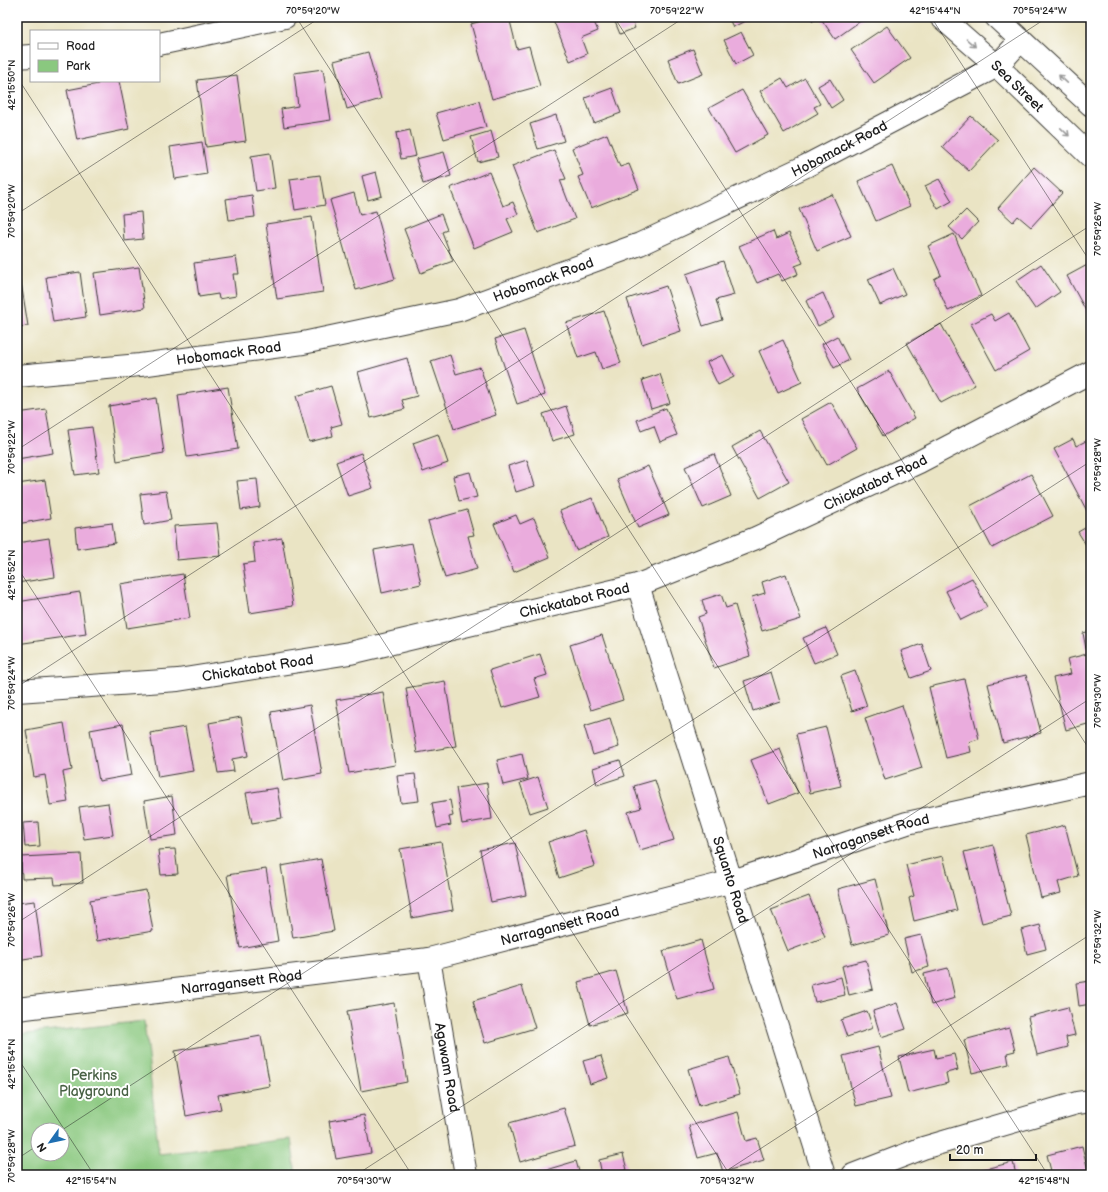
<svg xmlns="http://www.w3.org/2000/svg" width="1108" height="1192" font-family="'Balsamiq Sans',sans-serif">
  <style>
    .green { fill: #8ac87f; stroke: #53724e; fill-rule: evenodd }
    .building { fill: #eaacdd }
    .lines { fill: none; stroke-linecap: round; stroke-linejoin: round }
    .street-casing { stroke: #3b3a35; stroke-width: 24 }
    .secondary-casing { stroke: #3b3a35; stroke-width: 24 }
    .street { stroke: #fff; stroke-width: 22 }
    .secondary { stroke: #fff; stroke-width: 22 }
    .oneway { stroke: #999 }
    .ticks { fill: none; stroke: #1c1c1c; stroke-width: 1; stroke-opacity: 0.45 }
    .labels { text-anchor: middle; dominant-baseline: central; stroke-width: 4; stroke-linejoin: round; paint-order: stroke }
    .street-label { font-size: 14px; fill: #1c1c1c; stroke: #fff }
    .park-label { font-size: 14px; fill: #486144; stroke: #fff }
    .neatline { fill: none; stroke: #1c1c1c; stroke-width: 1.5 }
    .ticks-label { font-size: 10px; text-anchor: middle; fill: #1c1c1c }
  </style>
  <rect width="100%" height="100%" fill="#fff"/>
  <filter id="ink" filterUnits="userSpaceOnUse"><feTurbulence type="fractalNoise" baseFrequency=".025" numOctaves="2"/><feDisplacementMap in="SourceGraphic" scale="8" xChannelSelector="R" yChannelSelector="G"/><feConvolveMatrix kernelMatrix="1 2 1 2 8 2 1 2 1" color-interpolation-filters="sRGB"/></filter>
  <filter id="wash" filterUnits="userSpaceOnUse"><feTurbulence type="fractalNoise" baseFrequency=".012" numOctaves="4" result="noise"/><feDisplacementMap in="SourceGraphic" scale="16" xChannelSelector="R" yChannelSelector="G"/><feGaussianBlur stdDeviation="0.9" result="paint"/><feColorMatrix in="noise" values="0 0 0 0 0 0 0 0 0 0 0 0 0 0 0 0 0 1.4 0 .05"/><feComposite in="paint" operator="in"/></filter>
  <g filter="url(#wash)">
    <rect width="100%" height="100%" fill="#eae4c4"/>
    <!-- green -->
    <path class="green" d="M144 1021 159 1154 291 1139 296 1175H17V1035ZM38 1130H62V1154H38Z"/>
    <g id="blocks">
      <!-- building -->
      <g class="building">
        <path d="M495 17H509L517 49 529 46 540 86 492 99 471 24Z"/>
        <path d="M552 17H592L598 31 581 38 587 54 570 61Z"/>
        <path d="M613 17H630L635 28 620 34Z"/>
        <path d="M728 17H745L747 20 733 27Z"/>
        <path d="M810 17H819L813 21Z"/>
        <path d="M820 17H866L835 39Z"/>
        <path d="M887 26 910 58 874 83 851 50Z"/>
        <path d="M741 32 753 55 736 64 724 40Z"/>
        <path d="M693 49 703 74 678 84 668 59Z"/>
        <path d="M368 52 381 99 347 109 334 61Z"/>
        <path d="M323 69 331 120 284 127 281 109 298 106 294 73Z"/>
        <path d="M237 75 246 141 206 147 197 80Z"/>
        <path d="M782 78 788 88 805 78 820 104 814 107 818 113 784 133 760 91Z"/>
        <path d="M830 79 843 100 831 108 818 86Z"/>
        <path d="M98 81H119L129 129 77 140 67 90 98 84Z"/>
        <path d="M612 88 621 113 594 123 585 98Z"/>
        <path d="M742 90 768 135 735 153 709 108Z"/>
        <path d="M479 101 486 127 444 139 436 113Z"/>
        <path d="M556 115 564 141 538 149 530 124Z"/>
        <path d="M971 116 998 140 969 171 942 147Z"/>
        <path d="M410 130 416 156 401 159 396 133Z"/>
        <path d="M491 131 498 157 478 162 471 137Z"/>
        <path d="M607 134 620 167 629 164 639 189 591 208 578 177 583 175 572 148Z"/>
        <path d="M202 142 207 174 175 179 170 147Z"/>
        <path d="M554 150 566 179 560 180 575 219 538 233 512 166Z"/>
        <path d="M444 152 451 176 423 184 416 159Z"/>
        <path d="M270 153 275 188 256 191 251 156Z"/>
        <path d="M892 166 910 206 876 221 858 181Z"/>
        <path d="M1034 167 1062 193 1031 227 1018 216 1013 222 998 208Z"/>
        <path d="M376 172 382 196 368 200 362 176Z"/>
        <path d="M489 172 503 206 513 202 518 214 507 219 513 232 474 248 450 188Z"/>
        <path d="M320 175 325 205 295 210 290 179Z"/>
        <path d="M939 179 952 201 938 209 925 186Z"/>
        <path d="M354 193 360 215 376 211 395 279 356 290 330 200Z"/>
        <path d="M832 194 851 236 817 251 799 209Z"/>
        <path d="M252 195 255 217 229 220 226 199Z"/>
        <path d="M966 210 978 222 962 239 949 227Z"/>
        <path d="M141 212 143 239 124 241 122 214Z"/>
        <path d="M441 214 447 230 442 232 453 261 421 273 404 229Z"/>
        <path d="M312 217 323 292 277 299 266 224Z"/>
        <path d="M773 231 776 239 789 233 803 263 795 266 798 274 782 281 778 274 757 283 739 246Z"/>
        <path d="M954 234 981 296 948 311 934 279 941 275 928 246Z"/>
        <path d="M236 257 239 274H233L236 296 219 299 218 294 199 297 194 263Z"/>
        <path d="M723 261 734 295 716 300 722 320 703 326 686 274Z"/>
        <path d="M1091 263V320L1067 276Z"/>
        <path d="M1041 264 1060 292 1035 309 1016 281Z"/>
        <path d="M139 267 145 308 100 315 94 273Z"/>
        <path d="M893 268 905 294 880 305 868 279Z"/>
        <path d="M80 272 86 317 53 322 46 277Z"/>
        <path d="M17 282H21L28 326 17 327Z"/>
        <path d="M666 286 681 331 642 344 627 299Z"/>
        <path d="M823 293 834 318 818 326 806 301Z"/>
        <path d="M604 311 621 363 602 369 596 352 578 358 566 323Z"/>
        <path d="M1009 313 1029 351 996 370 971 324 991 314 995 321Z"/>
        <path d="M941 324 975 385 941 403 907 343Z"/>
        <path d="M524 330 545 395 517 404 495 339Z"/>
        <path d="M837 336 849 360 834 368 822 344Z"/>
        <path d="M783 340 802 382 778 393 759 351Z"/>
        <path d="M450 355 456 374 480 367 496 415 454 429 431 361Z"/>
        <path d="M723 355 734 377 718 385 707 362Z"/>
        <path d="M407 358 417 396 402 400 405 409 371 418 358 372Z"/>
        <path d="M889 371 915 418 883 436 857 389Z"/>
        <path d="M660 374 670 403 651 409 642 380Z"/>
        <path d="M331 386 342 424 331 427 333 436 309 442 296 396Z"/>
        <path d="M228 387 238 449 187 457 178 395Z"/>
        <path d="M156 398 164 453 117 461 109 406Z"/>
        <path d="M831 402 857 448 827 465 801 419Z"/>
        <path d="M566 406 575 434 552 441 543 414Z"/>
        <path d="M666 408 677 435 660 442 654 426 641 431 637 420Z"/>
        <path d="M46 409 53 453 17 459V413Z"/>
        <path d="M92 427 99 472 75 475 68 430Z"/>
        <path d="M760 431 789 482 760 498 732 447Z"/>
        <path d="M438 434 448 463 423 472 413 443Z"/>
        <path d="M1073 439 1076 446 1090 439 1091 442V509L1087 511 1054 449Z"/>
        <path d="M361 453 373 488 348 496 336 462Z"/>
        <path d="M714 454 731 496 703 508 685 467Z"/>
        <path d="M527 460 535 486 516 492 508 466Z"/>
        <path d="M648 466 669 515 638 528 617 479Z"/>
        <path d="M470 472 477 497 459 501 453 476Z"/>
        <path d="M1031 474 1053 516 992 548 970 506Z"/>
        <path d="M257 479 260 507 241 510 237 481Z"/>
        <path d="M45 480 51 518 17 524V484Z"/>
        <path d="M166 491 171 520 144 525 140 494Z"/>
        <path d="M592 498 608 537 576 550 560 511Z"/>
        <path d="M467 510 474 535 468 536 477 569 445 578 428 521Z"/>
        <path d="M516 515 520 524 534 518 550 557 514 572 494 524Z"/>
        <path d="M112 523 115 543 77 549 75 528Z"/>
        <path d="M217 523 221 556 177 560 174 526Z"/>
        <path d="M1090 525 1091 527V553L1078 532Z"/>
        <path d="M49 538 55 577 17 583V543Z"/>
        <path d="M282 538 293 606 250 613 243 564 255 562 253 543Z"/>
        <path d="M412 543 421 584 382 593 374 550Z"/>
        <path d="M183 574 190 618 127 628 120 584Z"/>
        <path d="M786 574 801 619 762 631 752 597 765 593 762 582Z"/>
        <path d="M972 578 987 607 961 620 946 591Z"/>
        <path d="M80 592 86 634 17 644V602Z"/>
        <path d="M721 594 726 608 735 605 750 656 714 668 698 617 706 614 702 600Z"/>
        <path d="M826 628 837 654 814 663 803 638Z"/>
        <path d="M1091 631V660L1089 661 1091 669V723L1066 730 1053 678 1071 674 1067 659 1087 654 1083 633Z"/>
        <path d="M602 635 623 700 591 710 570 645Z"/>
        <path d="M922 644 931 671 911 678 901 651Z"/>
        <path d="M540 654 547 675 534 679 540 697 502 708 490 670Z"/>
        <path d="M855 671 867 706 852 711 841 676Z"/>
        <path d="M771 672 780 702 753 711 744 681Z"/>
        <path d="M1026 675 1041 733 1003 743 988 684Z"/>
        <path d="M964 679 979 739 969 742 971 752 946 758 929 687Z"/>
        <path d="M445 681 456 746 417 753 406 688Z"/>
        <path d="M383 692 395 765 349 773 336 700Z"/>
        <path d="M310 705 322 774 283 781 271 712Z"/>
        <path d="M902 705 922 768 885 780 865 718Z"/>
        <path d="M241 717 248 756 232 759 234 771 218 773 209 723Z"/>
        <path d="M610 718 619 747 593 755 584 726Z"/>
        <path d="M64 723 72 770 63 772 68 802 50 805 45 775 34 777 26 730Z"/>
        <path d="M123 724 132 775 99 781 90 730Z"/>
        <path d="M185 727 193 771 158 777 150 733Z"/>
        <path d="M826 727 841 786 810 793 796 734Z"/>
        <path d="M780 749 798 793 769 804 751 760Z"/>
        <path d="M522 754 528 779 503 785 497 760Z"/>
        <path d="M620 760 625 776 597 785 593 768Z"/>
        <path d="M415 774 419 801 401 803 397 776Z"/>
        <path d="M538 777 548 807 530 813 520 783Z"/>
        <path d="M655 780 674 840 640 850 628 812 641 808 634 786Z"/>
        <path d="M487 783 492 819 462 824 456 788Z"/>
        <path d="M277 788 282 818 252 823 246 793Z"/>
        <path d="M172 796 177 835 150 839 144 801Z"/>
        <path d="M450 800 453 816 449 817 451 825 437 828 432 803Z"/>
        <path d="M108 803 113 835 84 839 79 807Z"/>
        <path d="M38 822 40 846 25 847 23 823Z"/>
        <path d="M1065 825 1078 876 1058 882 1061 893 1041 898 1026 835Z"/>
        <path d="M584 830 595 866 559 878 548 842Z"/>
        <path d="M441 842 453 910 412 918 400 849Z"/>
        <path d="M515 843 526 895 491 902 480 850Z"/>
        <path d="M993 845 1011 916 982 923 964 852Z"/>
        <path d="M175 849 178 874 161 875 158 850Z"/>
        <path d="M81 854 83 883 55 885 54 878 22 879 21 857Z"/>
        <path d="M943 856 957 910 914 921 909 898 914 896 906 865Z"/>
        <path d="M321 859 334 931 293 938 281 866Z"/>
        <path d="M266 869 278 941 240 948 227 875Z"/>
        <path d="M875 879 889 935 852 945 838 889Z"/>
        <path d="M146 890 153 931 97 941 90 900Z"/>
        <path d="M809 896 825 937 788 951 771 910Z"/>
        <path d="M35 901 42 956 17 960V903Z"/>
        <path d="M1040 925 1046 949 1027 954 1021 930Z"/>
        <path d="M921 935 929 967 912 972 904 939Z"/>
        <path d="M701 940 714 989 677 999 663 951Z"/>
        <path d="M866 960 873 989 849 995 842 966Z"/>
        <path d="M948 968 955 998 931 1005 924 974Z"/>
        <path d="M616 971 628 1013 590 1025 578 982Z"/>
        <path d="M841 977 845 995 815 1002 811 985Z"/>
        <path d="M1090 981 1091 1004 1079 1006 1076 983Z"/>
        <path d="M522 986 535 1028 485 1043 473 1001Z"/>
        <path d="M394 1003 407 1082 361 1091 347 1011Z"/>
        <path d="M897 1003 906 1029 881 1037 873 1011Z"/>
        <path d="M1068 1007 1075 1035 1066 1037 1068 1047 1037 1055 1028 1017Z"/>
        <path d="M867 1011 873 1028 847 1037 841 1020Z"/>
        <path d="M1009 1028 1015 1051 1007 1053 1009 1064 972 1073 964 1040Z"/>
        <path d="M261 1036 270 1086 218 1095 221 1109 186 1116 175 1051Z"/>
        <path d="M878 1047 891 1098 856 1106 843 1056Z"/>
        <path d="M934 1049 936 1058 954 1054 958 1070 946 1073 948 1083 908 1093 899 1057Z"/>
        <path d="M601 1056 608 1078 590 1084 583 1061Z"/>
        <path d="M729 1057 740 1094 699 1106 688 1069Z"/>
        <path d="M564 1108 575 1146 520 1162 509 1123Z"/>
        <path d="M738 1112 746 1141 757 1138 764 1160 723 1172 717 1153 698 1158 689 1126Z"/>
        <path d="M364 1115 371 1153 336 1159 329 1121Z"/>
        <path d="M1082 1146 1089 1175H1052L1047 1155Z"/>
        <path d="M623 1154 627 1170 602 1175 599 1160Z"/>
        <path d="M576 1161 580 1175H529Z"/>
        <path d="M1013 1162 1016 1175H982L981 1170Z"/>
      </g>
    </g>
  </g>
  <g filter="url(#ink)">
    <use href="#blocks" fill-opacity="0" stroke="#3b3a35" stroke-width="1"/>
    <g class="lines">
      <!-- street casing -->
      <g class="street-casing">
        <g id="street">
          <path d="M159 44 285 17"/>
          <path d="M17 57 31 56"/>
          <path id="s1" d="M17 376 140 365 303 343 459 310 640 244 806 166 997 66 1021 40"/>
          <path id="s2" d="M638 585 824 1175"/>
          <path id="s3" d="M17 691 178 680 350 653 638 585 756 538 919 462 1091 372"/>
          <path id="s4" d="M429 959 466 1175"/>
          <path id="s5" d="M17 1009 429 959 733 881 907 823 1091 783"/>
          <path d="M853 1175 923 1148 1077 1103 1091 1101"/>
        </g>
      </g>
      <!-- secondary casing -->
      <g class="secondary-casing">
        <g id="secondary">
          <path id="s6" d="M941 17 997 66 1091 157"/>
          <path d="M996 17 1091 105"/>
        </g>
      </g>
      <!-- street -->
      <use href="#street" class="street"/>
      <!-- secondary -->
      <use href="#secondary" class="secondary"/>
    </g>
    <!-- one-way arrows -->
    <defs><path id="oneway-shaft" d="M-6 0H5M1.5-3L5.5 0L1.5 3" fill="none" stroke-width="1.6" stroke-linecap="round" stroke-linejoin="round"/></defs>
    <g class="oneway">
      <use href="#oneway-shaft" transform="translate(971 43) rotate(41)"/>
      <use href="#oneway-shaft" transform="translate(1063 79) rotate(-137)"/>
      <use href="#oneway-shaft" transform="translate(1065 132) rotate(44)"/>
    </g>
  </g>
  <!-- ticks -->
  <path class="ticks" d="M296 17 1048 1175M614 17 1091 752M931 17 1091 263M17 77 730 1175M17 214 321 17M17 450 685 17M17 567 412 1175M17 687 1048 17M17 923 1091 225M17 1057 94 1175M62 1130 1091 461M17 1159 38 1145M356 1175 1091 698M720 1175 1091 934M1083 1175 1091 1170"/>
  <g class="labels">
    <!-- street labels -->
    <g class="street-label">
      <text stroke="none"><textPath href="#s6" startOffset="103">Sea Street</textPath></text>
      <text stroke="none"><textPath href="#s1" startOffset="861">Hobomack Road</textPath></text>
      <text stroke="none"><textPath href="#s1" startOffset="537">Hobomack Road</textPath></text>
      <text stroke="none"><textPath href="#s1" startOffset="213">Hobomack Road</textPath></text>
      <text stroke="none"><textPath href="#s3" startOffset="890">Chickatabot Road</textPath></text>
      <text stroke="none"><textPath href="#s3" startOffset="566">Chickatabot Road</textPath></text>
      <text stroke="none"><textPath href="#s3" startOffset="242">Chickatabot Road</textPath></text>
      <text stroke="none"><textPath href="#s5" startOffset="874">Narragansett Road</textPath></text>
      <text stroke="none"><textPath href="#s2" startOffset="309">Squanto Road</textPath></text>
      <text stroke="none"><textPath href="#s5" startOffset="550">Narragansett Road</textPath></text>
      <text stroke="none"><textPath href="#s5" startOffset="226">Narragansett Road</textPath></text>
      <text stroke="none"><textPath href="#s4" startOffset="110">Agawam Road</textPath></text>
    </g>
    <!-- park labels -->
    <g class="park-label">
      <text x="94" y="1075">Perkins<tspan x="94" dy="16">Playground</tspan></text>
    </g>
  </g>
  <!-- margin -->
  <rect width="1108" height="1192" fill="none" stroke="#fff" stroke-width="44"/>
  <!-- legend -->
  <rect x="30" y="30" width="130" height="52" fill="#ffffff" stroke="#a4a4a4"/>
  <rect x="38" y="43" width="20" height="6" fill="#ffffff" stroke="#a4a4a4"/>
  <text x="66" y="50" font-size="12" fill="#1c1c1c">Road</text>
  <rect x="38" y="60" width="20" height="12" fill="#8ac87f" stroke="#a4a4a4"/>
  <text x="66" y="70" font-size="12" fill="#1c1c1c">Park</text>
  <!-- north arrow -->
  <g transform="translate(50 1142) rotate(237)"><circle r="19" fill="#ffffff" stroke="#a4a4a4"/>
  <path d="M0-3L7 15L0 10L-7 15Z" fill="#1f6fb2"/>
  <text y="-6" font-size="11" font-weight="bold" text-anchor="middle" fill="#1c1c1c">N</text>
  </g>
  <!-- scale -->
  <path d="M950 1154v6h86v-6" fill="none" stroke="#1c1c1c" stroke-width="2"/>
  <text x="956" y="1154" font-size="12" fill="#1c1c1c" stroke="#ffffff" stroke-width="3" paint-order="stroke">20 m</text>
  <rect x="22" y="22" width="1064" height="1148" class="neatline"/>
  <g class="ticks-label">
    <text x="313" y="14">70°59'20"W</text>
    <text x="677" y="14">70°59'22"W</text>
    <text x="935" y="14">42°15'44"N</text>
    <text x="1040" y="14">70°59'24"W</text>
    <text transform="translate(11 85) rotate(-90)" y="4">42°15'50"N</text>
    <text transform="translate(11 211) rotate(-90)" y="4">70°59'20"W</text>
    <text transform="translate(1097 229) rotate(-90)" y="4">70°59'26"W</text>
    <text transform="translate(11 447) rotate(-90)" y="4">70°59'22"W</text>
    <text transform="translate(1097 465) rotate(-90)" y="4">70°59'28"W</text>
    <text transform="translate(11 575) rotate(-90)" y="4">42°15'52"N</text>
    <text transform="translate(11 683) rotate(-90)" y="4">70°59'24"W</text>
    <text transform="translate(1097 701) rotate(-90)" y="4">70°59'30"W</text>
    <text transform="translate(11 920) rotate(-90)" y="4">70°59'26"W</text>
    <text transform="translate(1097 937) rotate(-90)" y="4">70°59'32"W</text>
    <text transform="translate(11 1064) rotate(-90)" y="4">42°15'54"N</text>
    <text transform="translate(11 1156) rotate(-90)" y="4">70°59'28"W</text>
    <text x="91" y="1184">42°15'54"N</text>
    <text x="364" y="1184">70°59'30"W</text>
    <text x="727" y="1184">70°59'32"W</text>
    <text x="1044" y="1184">42°15'48"N</text>
  </g>
</svg>
